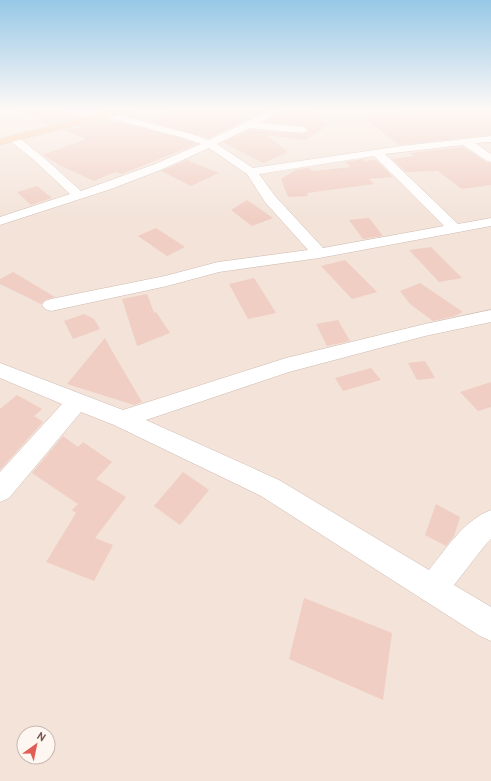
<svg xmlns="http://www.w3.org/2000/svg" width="491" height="781" font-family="Overpass,sans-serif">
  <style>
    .residential { fill: #f3e3d9; fill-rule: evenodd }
    .building { fill: #f0cec3 }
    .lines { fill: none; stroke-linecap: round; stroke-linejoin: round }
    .minor-casing { stroke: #d0bbb2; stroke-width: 1 }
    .major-casing { stroke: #d9d0cd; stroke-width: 1 }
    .minor { fill: #fff; fill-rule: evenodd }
    .major { fill: #f7cca6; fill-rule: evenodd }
  </style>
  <rect width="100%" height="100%" fill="#fcf2ea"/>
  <!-- residential -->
  <path class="residential" d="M0 110H491V781H0ZM24 733H48V757H24Z"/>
  <!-- building -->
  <g class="building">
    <path d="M15 110H66L68 113 80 117 50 125Z"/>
    <path d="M172 110H267L209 138 148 121Z"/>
    <path d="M283 110 319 112 318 116 328 125 305 140 266 135 288 152 263 163 223 142 249 130 303 134 309 131 303 126 264 122Z"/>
    <path d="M403 110H491V135L399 145 360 115 407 113Z"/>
    <path d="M107 119 184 139 197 144 122 174 115 172 94 181 61 166 43 155 86 139 64 130Z"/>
    <path d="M463 147 486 162 491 163V185L462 189 438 171 406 172 392 159 415 156 410 153Z"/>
    <path d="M363 159 364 161 376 160 393 177 369 179 374 184 307 193 308 196 288 197 281 179 296 170 308 168 312 171 351 167 346 162Z"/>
    <path d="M187 160 219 173 191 186 161 171Z"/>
    <path d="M37 186 52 198 31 205 17 192Z"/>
    <path d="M247 200 273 218 252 226 231 210Z"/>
    <path d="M369 218 383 236 363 239 349 220Z"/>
    <path d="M156 228 185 247 167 256 138 236Z"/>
    <path d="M431 247 462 278 439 282 409 250Z"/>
    <path d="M345 260 377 292 352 299 321 266Z"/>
    <path d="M13 272 55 297 45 300 41 304 0 284V279Z"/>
    <path d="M254 278 276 313 248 319 229 284Z"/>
    <path d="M420 283 463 312 455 316 433 321 410 304 400 291Z"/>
    <path d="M147 294 154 313 156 312 170 333 137 346 122 299Z"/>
    <path d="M84 314 94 319 100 329 73 339 64 321Z"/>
    <path d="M338 320 350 341 327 346 316 324Z"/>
    <path d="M105 338 112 351 142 402 134 405 67 384Z"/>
    <path d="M425 361 435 378 417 380 408 363Z"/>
    <path d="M371 368 381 380 343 391 335 378Z"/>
    <path d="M491 382V407L478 411 460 392Z"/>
    <path d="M17 395 42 409 34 416 43 422 0 470V409Z"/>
    <path d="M63 436 78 447 83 442 112 462 96 479 126 497 95 538 113 545 94 581 46 562 76 513 72 510 78 504 32 473Z"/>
    <path d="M183 472 209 490 180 525 154 506Z"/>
    <path d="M436 504 460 517 454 536 446 546 425 535Z"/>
    <path d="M304 598 392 633 383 700 289 659Z"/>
  </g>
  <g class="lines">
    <!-- minor casing -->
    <g class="minor-casing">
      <g id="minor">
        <path d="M67 110H81L100 116 102 118 97 121 68 112Z"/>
        <path d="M271 110H282L259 123 303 127 308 130 303 133 249 128 217 144 253 168 401 146 491 136V142L475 143 491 154V162L487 161 463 145 385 154 458 224 491 218V226L319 258 219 272 167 286 51 311 45 309 42 305 45 301 51 299 165 276 218 262 308 250 265 202 247 174 209 148 163 169 111 189 0 225V217L70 194 34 160 10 141 9 139 10 137H18L42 156 81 191 155 164 201 144 184 138 104 117 102 115 104 113 107 112 192 134 209 140ZM374 156 444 226 323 248 275 196 259 174Z"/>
        <path d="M491 310V322L425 336 289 372 146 420 279 480 429 570C447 548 463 521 491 510V539L486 544 454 585 491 607V641L480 636 261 496 114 425 81 412 9 498 0 502V472L62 404 0 378V363L123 410 286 358 425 324Z"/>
      </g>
    </g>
    <!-- major casing -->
    <g class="major-casing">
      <path id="major" d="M114 110H131L129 112 0 145V139Z"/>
    </g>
    <!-- minor -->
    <use href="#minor" class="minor"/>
    <!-- major -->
    <use href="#major" class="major"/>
  </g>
  <!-- sky -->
  <linearGradient id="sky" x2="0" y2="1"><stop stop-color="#97c8e7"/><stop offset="0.5" stop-color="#fef9f6"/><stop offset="1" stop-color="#fef9f6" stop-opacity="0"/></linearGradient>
  <rect width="491" height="219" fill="url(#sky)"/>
  <!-- north arrow -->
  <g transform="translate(36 745) rotate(33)"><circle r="19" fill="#fef7f1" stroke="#c8b7b0"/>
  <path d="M0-3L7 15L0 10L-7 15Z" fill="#e05e55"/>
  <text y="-6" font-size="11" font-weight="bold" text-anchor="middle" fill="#76564e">N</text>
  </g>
</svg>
